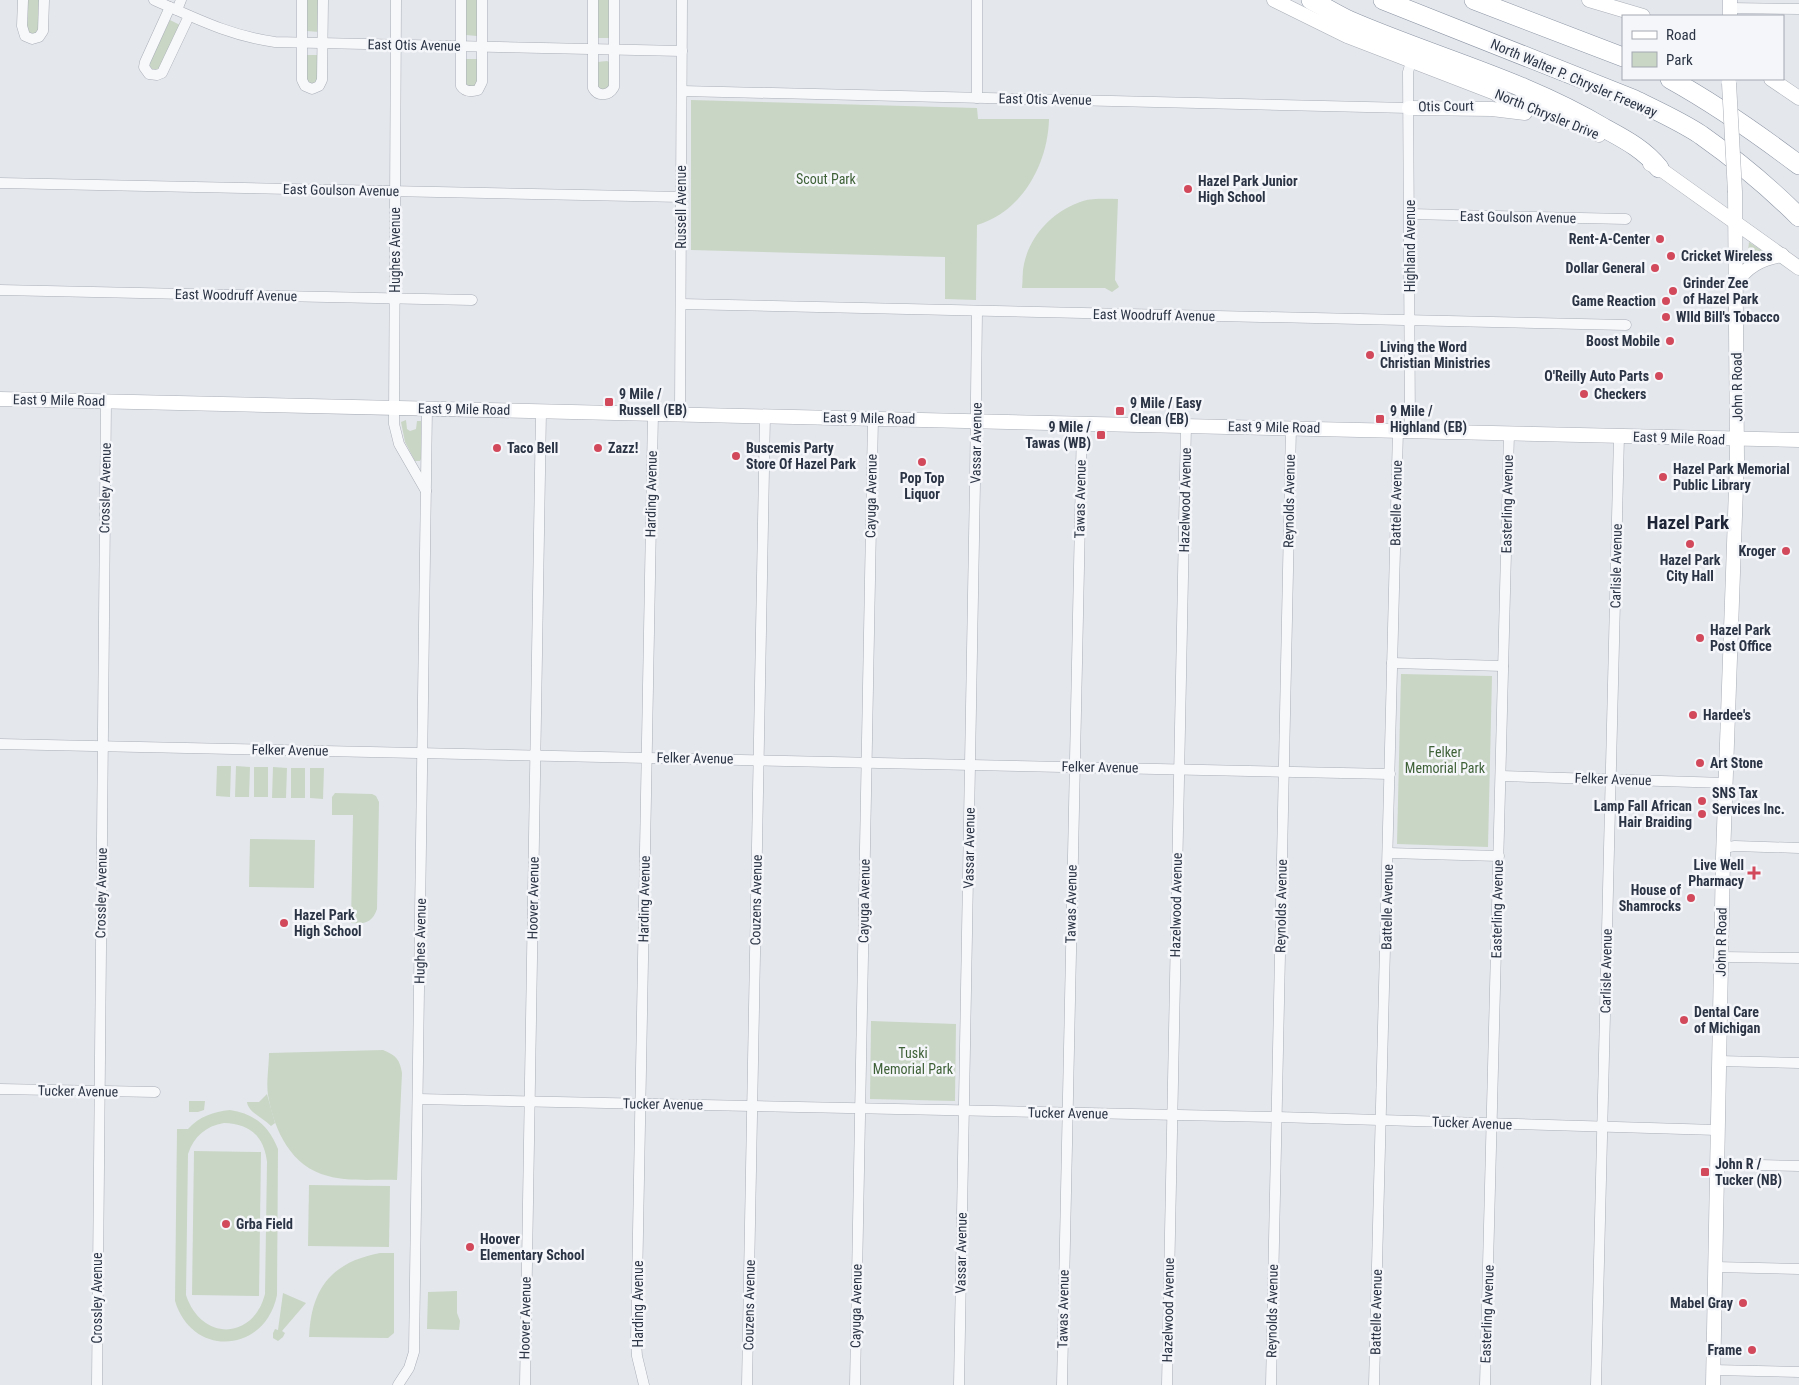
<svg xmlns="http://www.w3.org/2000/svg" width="1799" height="1385" font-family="'Roboto Condensed',sans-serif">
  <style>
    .green { fill: #c9d6c5; fill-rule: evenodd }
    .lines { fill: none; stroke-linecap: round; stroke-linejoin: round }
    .street-casing { stroke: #a9aeb7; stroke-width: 11 }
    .secondary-casing { stroke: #a9aeb7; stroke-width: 15 }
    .highway-casing { stroke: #8b94a3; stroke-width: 20 }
    .street { stroke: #f7f8fa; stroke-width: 10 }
    .secondary { stroke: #fff; stroke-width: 14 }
    .highway { stroke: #fff; stroke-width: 19 }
    .secondary-bridge-casing { stroke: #a9aeb7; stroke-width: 15; stroke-linecap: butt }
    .secondary-bridge { stroke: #fff; stroke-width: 14 }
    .poi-dot { fill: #d1495b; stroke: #f4f6f9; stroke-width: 2 }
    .labels { text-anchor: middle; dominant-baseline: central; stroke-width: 5; stroke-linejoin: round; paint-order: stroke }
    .street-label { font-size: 14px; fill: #2b3445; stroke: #f4f6f9 }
    .park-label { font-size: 14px; fill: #3f6138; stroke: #f4f6f9 }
    .poi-label { font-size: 14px; font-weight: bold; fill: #2b3445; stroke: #f4f6f9; text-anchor: start }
    .district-label { font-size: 19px; font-weight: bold; fill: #1d2536; stroke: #f4f6f9 }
  </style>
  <rect width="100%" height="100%" fill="#e4e7ec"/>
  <!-- green -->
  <g class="green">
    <path d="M28 0H39L38 31 35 34 29 33 27 28Z"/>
    <path d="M307 0H319V32L307 31Z"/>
    <path d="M466 0H478L477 36 466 35Z"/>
    <rect x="598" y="0" width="11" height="38"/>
    <path d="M170 20 180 25 160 67 158 70H153L150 66V62Z"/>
    <path d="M307 55H319V79L315 84 309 83 307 80Z"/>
    <path d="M466 59H477V83L473 88 466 84Z"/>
    <path d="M607 61 609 62V85L607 89H600L597 86V62Z"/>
    <path d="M691 100 977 108 978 119H1049C1048 164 1022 212 977 225L976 300 945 299V257L691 250Z"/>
    <path d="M1118 199 1115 280 1119 287 1112 292 1105 288H1022C1023 280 1022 272 1024 264 1030 235 1054 210 1083 201 1093 198 1107 199 1118 199Z"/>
    <path d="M1749 242 1764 252 1748 261 1747 260Z"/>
    <path d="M406 420 407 429 410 431 416 429 417 421H421V459L420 461H415L405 442 401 422Z"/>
    <path d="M1401 674 1492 676 1488 847 1397 844Z"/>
    <path d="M217 766H231L230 797 216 796Z"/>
    <path d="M236 766 250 767 249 797H235Z"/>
    <rect x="254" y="767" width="14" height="30"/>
    <path d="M273 767 287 768 286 798H272Z"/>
    <rect x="291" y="768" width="14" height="30"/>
    <path d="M310 768H324L323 799 310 798Z"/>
    <path d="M335 793 372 794 376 796 379 802 377 909C372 923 365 924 351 923L353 815H332V797Z"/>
    <path d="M250 839 315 840 314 888 249 887Z"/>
    <path d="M871 1021 956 1024 955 1101 870 1099Z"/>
    <path d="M383 1050C396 1055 400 1060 402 1073L397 1180C374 1179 350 1182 328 1176 291 1167 274 1130 268 1095 266 1082 269 1066 269 1053Z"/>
    <path d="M267 1094 275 1123 271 1126C263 1118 248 1112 247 1102H259Z"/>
    <path d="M189 1101H205L204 1110 198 1112H189Z"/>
    <path d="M230 1110C255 1114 269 1126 278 1149L277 1295C265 1354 192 1358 175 1301L177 1129H188C200 1116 213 1112 230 1110ZM224 1123C250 1124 264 1136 267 1162L265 1294C253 1341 201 1341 186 1295L188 1154C194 1136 206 1126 224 1123Z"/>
    <path d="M194 1151 261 1152 259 1296 192 1295Z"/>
    <path d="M309 1185 390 1186 389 1247 308 1246Z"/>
    <path d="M380 1253H394V1333L388 1338 309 1337C311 1288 332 1262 380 1253Z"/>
    <path d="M457 1291V1313L460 1321 459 1330 427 1329 428 1292Z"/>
    <path d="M283 1293 306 1303 282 1331 285 1333 283 1337 278 1341 273 1338V1333L275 1329 278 1330Z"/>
  </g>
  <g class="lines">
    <!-- street casing -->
    <g class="street-casing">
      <g id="street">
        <path d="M23 0 22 26 25 36 32 39 39 37 43 31 44 0"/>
        <path d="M154 0C195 18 230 36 275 42L682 51"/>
        <path d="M302 0V80L305 86 312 89 319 86 322 80 323 0"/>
        <path d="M396 0 394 424 399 444 426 491"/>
        <path d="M461 0V86C465 92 471 92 478 90L482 82V0"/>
        <path d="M593 0V88C598 97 609 96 614 87V0"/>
        <path d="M170 7 145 62 144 67 149 74 157 75 162 73 189 16"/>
        <path d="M1730 8 1799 9"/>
        <path d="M177 10 181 0"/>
        <path d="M682 91 1409 108"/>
        <path d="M977 98V0"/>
        <path d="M0 183 682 197"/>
        <path d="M1410 214 1626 219"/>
        <path d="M0 290 472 300"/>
        <path d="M681 304 1626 325"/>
        <path d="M680 413 682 0"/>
        <path d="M1410 430 1408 72 1411 62"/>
        <path d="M1392 663 1503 666"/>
        <path d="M0 744 1390 774"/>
        <path d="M1501 776 1726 783"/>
        <path d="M1723 848 1735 846 1799 848"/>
        <path d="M1388 853 1499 856"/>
        <path d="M1720 957 1799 958"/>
        <path d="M1719 1061 1799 1063"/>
        <path d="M0 1089 155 1092"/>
        <path d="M418 1099 1277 1117 1717 1130"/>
        <path d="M1717 1164 1799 1166"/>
        <path d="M1715 1267 1799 1269"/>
        <path d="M1713 1370 1799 1372"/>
        <path d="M97 1385 106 401"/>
        <path d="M398 1385 409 1368 414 1352 427 408"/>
        <path d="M525 1385 541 411"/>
        <path d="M644 1385 637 1356 636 1342 653 413"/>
        <path d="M747 1385 765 415"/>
        <path d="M855 1385 873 418"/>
        <path d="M959 1385 975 482 977 311"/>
        <path d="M1062 1385 1082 423"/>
        <path d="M1167 1385 1186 425"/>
        <path d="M1271 1385 1291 427"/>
        <path d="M1374 1385 1398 430"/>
        <path d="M1485 1385 1509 433"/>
        <path d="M1596 1385 1619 436"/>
      </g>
    </g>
    <!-- secondary casing -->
    <g class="secondary-casing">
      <g id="secondary">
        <path d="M1274 0 1347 36 1495 93 1505 100 1552 114 1599 135"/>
        <path d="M1589 0 1643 16"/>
        <path d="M1730 16V0"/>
        <path d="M1771 79 1799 98"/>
        <path d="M1409 108 1492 109 1525 113"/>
        <path d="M1650 164 1659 168 1799 268"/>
        <path d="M1735 284C1747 266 1760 259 1782 255"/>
        <path d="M0 399 1799 440"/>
        <path d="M1713 1385 1723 857 1737 459 1735 192"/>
      </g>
    </g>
    <!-- highway casing -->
    <g class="highway-casing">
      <g id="highway">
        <path d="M1311 0C1324 7 1336 14 1348 20 1433 57 1524 80 1604 128 1624 139 1644 149 1659 168"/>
        <path d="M1383 0 1633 99C1655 110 1680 121 1701 135 1735 159 1769 187 1799 217"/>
        <path d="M1474 0 1623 57"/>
        <path d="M1670 79C1715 104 1758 134 1799 165"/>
      </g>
    </g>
    <!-- street -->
    <use href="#street" class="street"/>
    <!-- secondary -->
    <use href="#secondary" class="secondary"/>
    <!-- highway -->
    <use href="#highway" class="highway"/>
    <!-- secondary-bridge casing -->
    <g class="secondary-bridge-casing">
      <path id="secondary-bridge" d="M1729 83 1735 192"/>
    </g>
    <!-- secondary-bridge -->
    <use href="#secondary-bridge" class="secondary-bridge"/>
  </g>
  <!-- markers -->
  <g class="poi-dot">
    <circle cx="1188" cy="189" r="5"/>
    <circle cx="1660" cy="239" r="5"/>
    <circle cx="1671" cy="256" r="5"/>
    <circle cx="1655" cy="268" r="5"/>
    <circle cx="1673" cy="291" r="5"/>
    <circle cx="1666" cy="301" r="5"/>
    <circle cx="1666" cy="317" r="5"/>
    <circle cx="1670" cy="341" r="5"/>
    <circle cx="1370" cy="355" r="5"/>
    <circle cx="1659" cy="376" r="5"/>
    <circle cx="1584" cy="394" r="5"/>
    <rect x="604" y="397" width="10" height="10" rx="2.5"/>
    <rect x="1115" y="406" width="10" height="10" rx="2.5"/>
    <rect x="1375" y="414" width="10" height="10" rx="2.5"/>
    <rect x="1096" y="430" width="10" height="10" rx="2.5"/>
    <circle cx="497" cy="448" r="5"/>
    <circle cx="598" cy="448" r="5"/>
    <circle cx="736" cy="456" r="5"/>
    <circle cx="922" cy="462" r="5"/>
    <circle cx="1663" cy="477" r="5"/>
    <circle cx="1690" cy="544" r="5"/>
    <circle cx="1786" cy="551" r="5"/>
    <circle cx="1700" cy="638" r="5"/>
    <circle cx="1693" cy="715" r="5"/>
    <circle cx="1700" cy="763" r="5"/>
    <circle cx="1702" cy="801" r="5"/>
    <circle cx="1702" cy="814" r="5"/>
    <path d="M1751.5 865.5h5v5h5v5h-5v5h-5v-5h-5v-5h5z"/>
    <circle cx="1691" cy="898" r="5"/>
    <circle cx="284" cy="923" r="5"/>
    <circle cx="1684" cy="1020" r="5"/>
    <rect x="1700" y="1167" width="10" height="10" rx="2.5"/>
    <circle cx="226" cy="1224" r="5"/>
    <circle cx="470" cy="1247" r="5"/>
    <circle cx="1743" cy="1303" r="5"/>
    <circle cx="1752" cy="1350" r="5"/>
  </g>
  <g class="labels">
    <!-- street labels -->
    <g class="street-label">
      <text transform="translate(414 45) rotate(1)">East Otis Avenue</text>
      <text transform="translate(1574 78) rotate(23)">North Walter P. Chrysler Freeway</text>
      <text transform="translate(1045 99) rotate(1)">East Otis Avenue</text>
      <text transform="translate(1446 106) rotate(-1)">Otis Court</text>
      <text transform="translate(1547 114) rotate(22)">North Chrysler Drive</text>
      <text transform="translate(341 190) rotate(1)">East Goulson Avenue</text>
      <text transform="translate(681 207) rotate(-90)">Russell Avenue</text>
      <text transform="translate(1518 217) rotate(1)">East Goulson Avenue</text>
      <text transform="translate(1410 246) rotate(-90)">Highland Avenue</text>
      <text transform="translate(395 250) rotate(-90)">Hughes Avenue</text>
      <text transform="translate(236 295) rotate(1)">East Woodruff Avenue</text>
      <text transform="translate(1154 315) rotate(1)">East Woodruff Avenue</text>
      <text transform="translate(1737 387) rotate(-91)">John R Road</text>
      <text transform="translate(59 400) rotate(1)">East 9 Mile Road</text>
      <text transform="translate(464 409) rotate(1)">East 9 Mile Road</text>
      <text transform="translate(869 418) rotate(1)">East 9 Mile Road</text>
      <text transform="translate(1274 427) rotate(1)">East 9 Mile Road</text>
      <text transform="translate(1679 438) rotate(2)">East 9 Mile Road</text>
      <text transform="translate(976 443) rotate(-89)">Vassar Avenue</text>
      <text transform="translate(105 488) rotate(-89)">Crossley Avenue</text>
      <text transform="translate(651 494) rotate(-89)">Harding Avenue</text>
      <text transform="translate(871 496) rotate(-89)">Cayuga Avenue</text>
      <text transform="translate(1080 499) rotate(-89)">Tawas Avenue</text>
      <text transform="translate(1185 500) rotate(-89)">Hazelwood Avenue</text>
      <text transform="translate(1289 501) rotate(-89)">Reynolds Avenue</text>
      <text transform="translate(1396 503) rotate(-89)">Battelle Avenue</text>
      <text transform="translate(1507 504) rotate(-89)">Easterling Avenue</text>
      <text transform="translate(1616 566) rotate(-89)">Carlisle Avenue</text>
      <text transform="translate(290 750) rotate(1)">Felker Avenue</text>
      <text transform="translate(695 758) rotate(1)">Felker Avenue</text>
      <text transform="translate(1100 767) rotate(1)">Felker Avenue</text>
      <text transform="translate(1613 779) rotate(2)">Felker Avenue</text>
      <text transform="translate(969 848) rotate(-89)">Vassar Avenue</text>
      <text transform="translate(101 893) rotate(-89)">Crossley Avenue</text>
      <text transform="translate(533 898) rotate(-89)">Hoover Avenue</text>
      <text transform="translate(644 899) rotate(-89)">Harding Avenue</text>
      <text transform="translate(756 900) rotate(-89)">Couzens Avenue</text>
      <text transform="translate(864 901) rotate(-89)">Cayuga Avenue</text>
      <text transform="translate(1071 904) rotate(-89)">Tawas Avenue</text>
      <text transform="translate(1176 905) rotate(-89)">Hazelwood Avenue</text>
      <text transform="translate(1281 906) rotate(-89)">Reynolds Avenue</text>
      <text transform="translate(1387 907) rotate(-89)">Battelle Avenue</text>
      <text transform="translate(1497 909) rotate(-89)">Easterling Avenue</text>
      <text transform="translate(420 941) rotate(-89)">Hughes Avenue</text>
      <text transform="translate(1721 942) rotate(-89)">John R Road</text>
      <text transform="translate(1606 971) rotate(-89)">Carlisle Avenue</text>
      <text transform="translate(78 1091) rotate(1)">Tucker Avenue</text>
      <text transform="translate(663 1104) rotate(1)">Tucker Avenue</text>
      <text transform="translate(1068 1113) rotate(1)">Tucker Avenue</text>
      <text transform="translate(1472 1123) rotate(2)">Tucker Avenue</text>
      <text transform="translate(961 1253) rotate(-89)">Vassar Avenue</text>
      <text transform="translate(97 1298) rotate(-90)">Crossley Avenue</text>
      <text transform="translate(638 1304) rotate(-90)">Harding Avenue</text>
      <text transform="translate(749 1305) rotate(-89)">Couzens Avenue</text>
      <text transform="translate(856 1306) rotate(-89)">Cayuga Avenue</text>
      <text transform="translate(1063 1309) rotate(-89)">Tawas Avenue</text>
      <text transform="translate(1168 1310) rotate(-89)">Hazelwood Avenue</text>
      <text transform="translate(1272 1311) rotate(-89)">Reynolds Avenue</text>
      <text transform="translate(1376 1312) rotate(-89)">Battelle Avenue</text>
      <text transform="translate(1487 1314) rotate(-88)">Easterling Avenue</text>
      <text transform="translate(525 1318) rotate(-89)">Hoover Avenue</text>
    </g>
    <!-- park labels -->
    <g class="park-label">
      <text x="826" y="179">Scout Park</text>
      <text x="1445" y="752">Felker<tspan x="1445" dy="16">Memorial Park</tspan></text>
      <text x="913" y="1053">Tuski<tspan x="913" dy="16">Memorial Park</tspan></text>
    </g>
    <!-- poi labels -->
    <g class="poi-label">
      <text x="1198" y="181">Hazel Park Junior<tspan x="1198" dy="16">High School</tspan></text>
      <text x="1650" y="239" text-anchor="end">Rent-A-Center</text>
      <text x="1681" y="256">Cricket Wireless</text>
      <text x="1645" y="268" text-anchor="end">Dollar General</text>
      <text x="1683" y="283">Grinder Zee<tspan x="1683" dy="16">of Hazel Park</tspan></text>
      <text x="1656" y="301" text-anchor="end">Game Reaction</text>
      <text x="1676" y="317">WIld Bill's Tobacco</text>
      <text x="1660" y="341" text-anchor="end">Boost Mobile</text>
      <text x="1380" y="347">Living the Word<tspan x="1380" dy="16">Christian Ministries</tspan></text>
      <text x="1649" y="376" text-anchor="end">O'Reilly Auto Parts</text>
      <text x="619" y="394">9 Mile /<tspan x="619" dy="16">Russell (EB)</tspan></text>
      <text x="1594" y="394">Checkers</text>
      <text x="1130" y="403">9 Mile / Easy<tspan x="1130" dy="16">Clean (EB)</tspan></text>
      <text x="1390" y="411">9 Mile /<tspan x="1390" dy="16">Highland (EB)</tspan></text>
      <text x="1091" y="427" text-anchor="end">9 Mile /<tspan x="1091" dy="16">Tawas (WB)</tspan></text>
      <text x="507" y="448">Taco Bell</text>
      <text x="608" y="448">Zazz!</text>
      <text x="746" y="448">Buscemis Party<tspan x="746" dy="16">Store Of Hazel Park</tspan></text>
      <text x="1673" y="469">Hazel Park Memorial<tspan x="1673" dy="16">Public Library</tspan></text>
      <text x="922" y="478" text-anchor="middle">Pop Top<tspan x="922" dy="16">Liquor</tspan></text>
      <text x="1776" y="551" text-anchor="end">Kroger</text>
      <text x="1690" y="560" text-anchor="middle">Hazel Park<tspan x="1690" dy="16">City Hall</tspan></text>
      <text x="1710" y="630">Hazel Park<tspan x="1710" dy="16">Post Office</tspan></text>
      <text x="1703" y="715">Hardee's</text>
      <text x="1710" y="763">Art Stone</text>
      <text x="1712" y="793">SNS Tax<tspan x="1712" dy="16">Services Inc.</tspan></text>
      <text x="1692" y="806" text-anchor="end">Lamp Fall African<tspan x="1692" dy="16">Hair Braiding</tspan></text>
      <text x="1744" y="865" text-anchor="end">Live Well<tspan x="1744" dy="16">Pharmacy</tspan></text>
      <text x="1681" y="890" text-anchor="end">House of<tspan x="1681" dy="16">Shamrocks</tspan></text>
      <text x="294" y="915">Hazel Park<tspan x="294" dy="16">High School</tspan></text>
      <text x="1694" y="1012">Dental Care<tspan x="1694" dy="16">of Michigan</tspan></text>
      <text x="1715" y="1164">John R /<tspan x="1715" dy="16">Tucker (NB)</tspan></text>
      <text x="236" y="1224">Grba Field</text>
      <text x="480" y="1239">Hoover<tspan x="480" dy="16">Elementary School</tspan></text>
      <text x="1733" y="1303" text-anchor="end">Mabel Gray</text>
      <text x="1742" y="1350" text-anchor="end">Frame</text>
    </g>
    <!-- district labels -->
    <g class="district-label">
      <text x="1688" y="522">Hazel Park</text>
    </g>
  </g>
  <!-- legend -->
  <rect x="1622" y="15" width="162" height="65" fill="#f4f6f9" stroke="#a4a8b1"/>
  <rect x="1632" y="31" width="25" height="8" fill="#ffffff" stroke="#a4a8b1"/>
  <text x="1666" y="40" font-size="15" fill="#2b3445">Road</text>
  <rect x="1632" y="52" width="25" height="15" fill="#c9d6c5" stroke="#a4a8b1"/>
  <text x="1666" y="65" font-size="15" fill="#2b3445">Park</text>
</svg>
